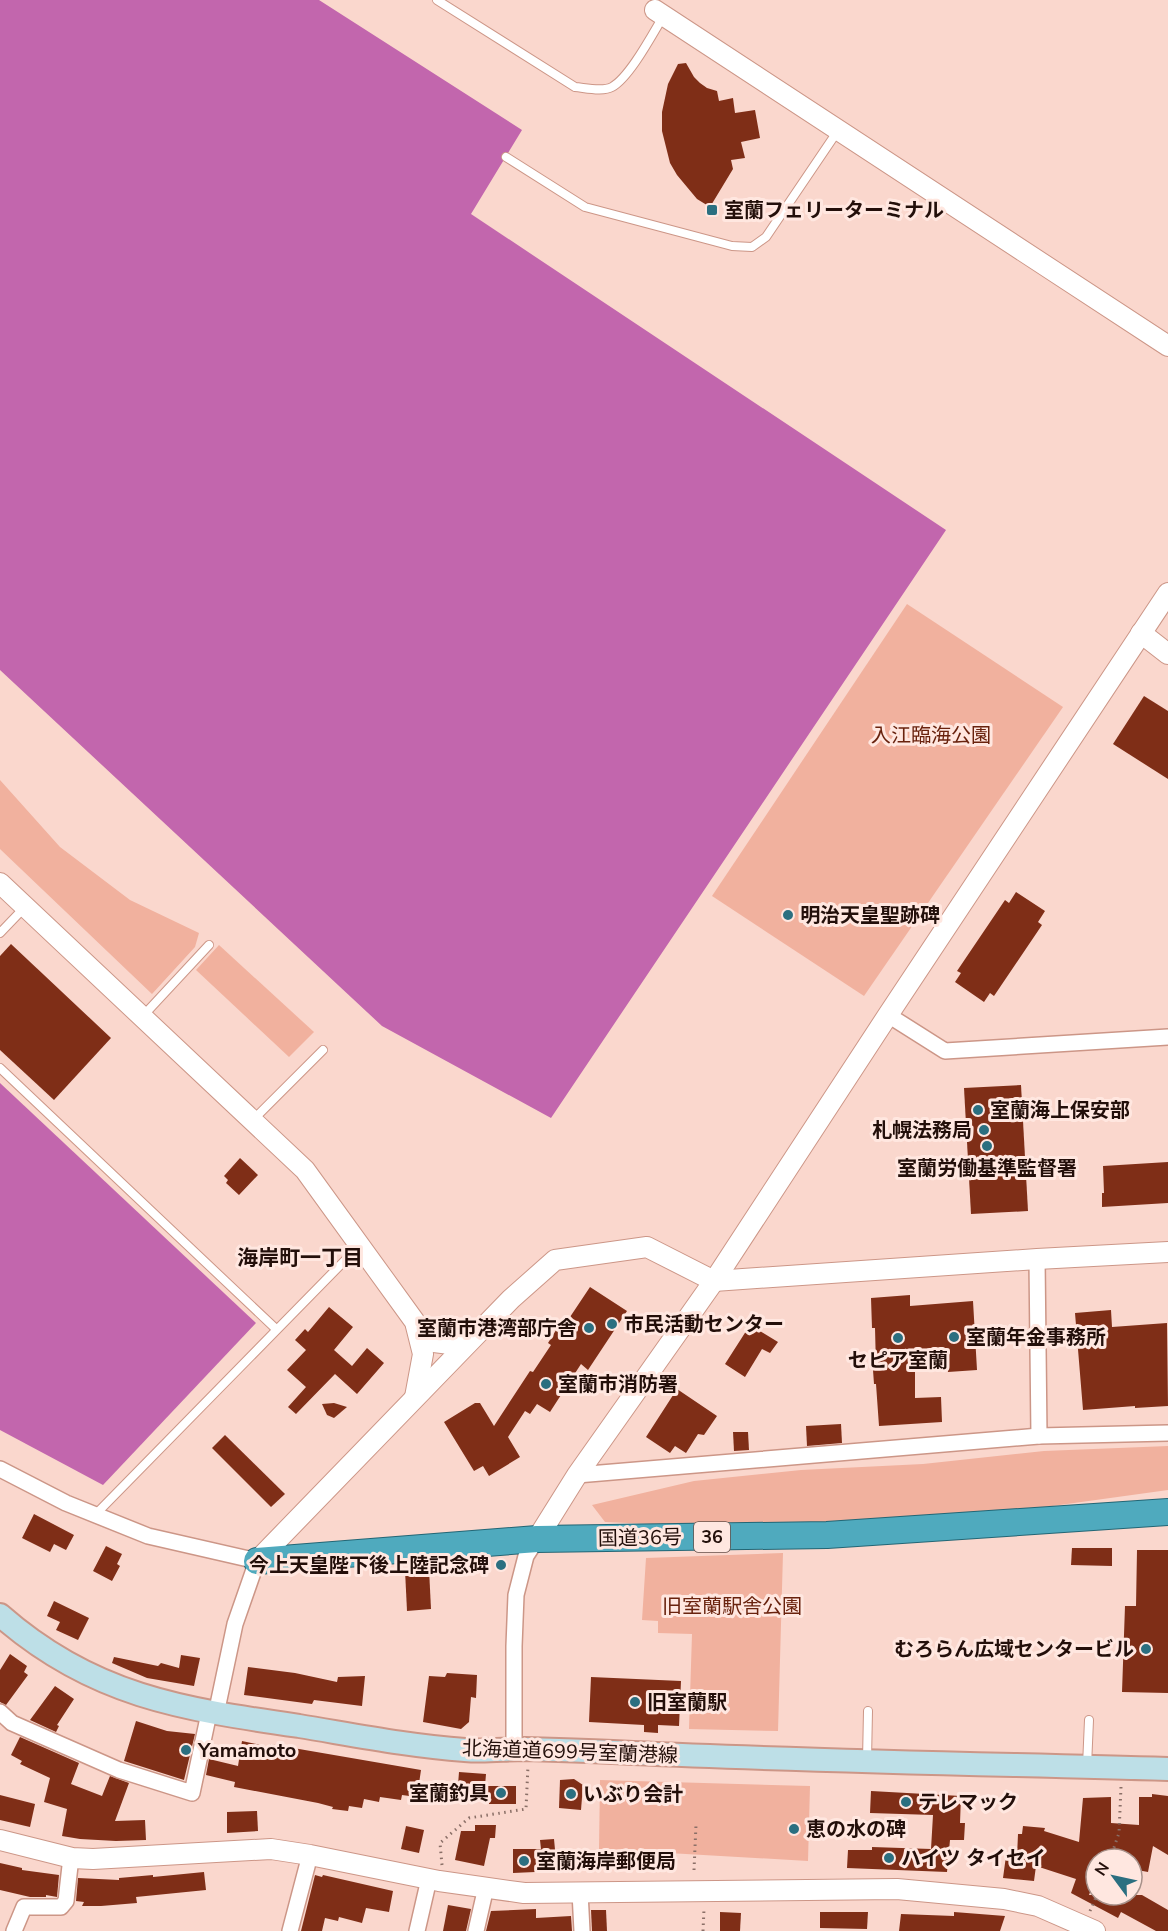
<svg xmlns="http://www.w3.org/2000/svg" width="1168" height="1931" font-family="'Nunito Sans','Noto Sans JP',sans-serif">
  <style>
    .green { fill: #f1b19e }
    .water { fill: #c266ad }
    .building { fill: #7f2e17 }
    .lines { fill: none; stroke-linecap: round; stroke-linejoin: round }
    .service-casing { stroke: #cc9687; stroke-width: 10 }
    .minor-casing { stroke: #cc9687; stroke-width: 18 }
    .tertiary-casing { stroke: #cc9687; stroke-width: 22 }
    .secondary-casing { stroke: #cc9687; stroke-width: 26 }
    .trunk-casing { stroke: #236675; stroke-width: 28 }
    .path { stroke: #8a6f67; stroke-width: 3; stroke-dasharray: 1.5 4.5; stroke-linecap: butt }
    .service { stroke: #fff; stroke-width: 8 }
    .minor { stroke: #fff; stroke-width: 15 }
    .tertiary { stroke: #fff; stroke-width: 20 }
    .secondary { stroke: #bddfe7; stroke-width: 22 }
    .trunk { stroke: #4faabe; stroke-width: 26 }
    .poi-dot { fill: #2b6f80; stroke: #ffe7e0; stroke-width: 2 }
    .labels { text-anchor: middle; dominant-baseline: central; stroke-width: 6; stroke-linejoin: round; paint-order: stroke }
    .shield { fill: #ffe7e0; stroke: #65504a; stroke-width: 1.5 }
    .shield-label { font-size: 18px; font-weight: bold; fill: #230f0a }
    .poi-label { font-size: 20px; font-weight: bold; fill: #230f0a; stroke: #ffe7e0; text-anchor: start }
    .park-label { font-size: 20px; fill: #69220d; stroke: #ffe7e0 }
    .street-label { font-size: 20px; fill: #230f0a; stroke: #ffe7e0 }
    .neighbourhood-label { font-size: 21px; font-weight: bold; fill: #230f0a; stroke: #ffe7e0 }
  </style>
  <rect width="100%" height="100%" fill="#fad7cd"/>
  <!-- green -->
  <g class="green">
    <path d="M907 604 1063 707 864 996 712 896Z"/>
    <path d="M0 780 60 847 130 900 199 933 195 947 152 994 0 849Z"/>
    <path d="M219 945 314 1032 289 1057 196 970Z"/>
    <path d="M1168 1446V1490L1038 1508 743 1528 605 1522 592 1505 694 1481 801 1470 923 1464 1044 1451Z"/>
    <path d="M783 1553 778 1731 689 1729 692 1634 658 1633V1621L642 1620 646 1558Z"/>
    <path d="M600 1780 810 1786 808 1861 599 1849Z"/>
  </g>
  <!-- water -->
  <g class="water">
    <path d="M0 0H319L522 130 471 214 946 530 551 1118 382 1026 0 670Z"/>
    <path d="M0 1083 256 1323 103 1485 0 1430Z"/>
  </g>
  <!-- building -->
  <g class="building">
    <path d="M686 63 694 77 700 83 707 88 717 91 719 101 733 98 735 113 755 110 760 138 741 142 745 158 731 160 733 169 710 207 697 199 677 175 670 163 662 131V112L668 84 678 64Z"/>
    <path d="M1144 696 1168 711V779L1113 744Z"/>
    <path d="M1016 892 1045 911 1038 922 1042 925 994 996 990 993 984 1002 955 982 961 973 957 971 1005 900 1009 903Z"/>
    <path d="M11 944 111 1038 54 1100 0 1050V956Z"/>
    <path d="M1021 1085 1028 1211 971 1214 964 1088Z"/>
    <path d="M240 1158 258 1175 239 1195 226 1183 228 1180 224 1176Z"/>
    <path d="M1168 1162V1203L1102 1207V1193H1104L1103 1166Z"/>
    <path d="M590 1287 627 1311 588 1370 581 1364 550 1412 537 1404 530 1414 525 1411 508 1437 520 1457 489 1476 483 1466 474 1471 444 1422 475 1403H480L494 1426 530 1371 533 1372 551 1345 548 1343 558 1327 562 1329Z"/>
    <path d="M910 1295V1306L973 1301 977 1370 948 1372 947 1365 915 1369V1398L941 1397 942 1422 879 1426 876 1384H874L873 1370 876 1367 875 1328H872L871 1298Z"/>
    <path d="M329 1307 353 1327 334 1350 352 1366 367 1348 384 1363 357 1394 335 1374 296 1414 288 1407 306 1387 287 1370 306 1350 295 1340 305 1329 308 1332Z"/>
    <path d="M1111 1310 1112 1327 1167 1323 1168 1406 1135 1408V1406L1083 1410 1075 1313Z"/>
    <path d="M750 1325 778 1342 770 1353 762 1349 745 1377 725 1364Z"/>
    <path d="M677 1389 717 1416 704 1435 698 1434 686 1453 675 1446 670 1453 646 1437Z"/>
    <path d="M334 1403 347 1407 334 1418 327 1415 322 1404Z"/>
    <path d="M841 1424 842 1443 807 1446 806 1426Z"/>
    <path d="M733 1432H748L749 1450 734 1451Z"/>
    <path d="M225 1435 285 1494 271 1507 212 1448Z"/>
    <path d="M34 1514 74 1535 66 1550 54 1544 50 1552 22 1538Z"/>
    <path d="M106 1546 122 1554 117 1564 120 1566 112 1581 93 1571Z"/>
    <path d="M1072 1548H1112V1566L1071 1565Z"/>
    <path d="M1137 1550H1168V1693L1122 1692 1125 1606H1136Z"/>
    <path d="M429 1569 431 1609 407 1611 405 1570Z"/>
    <path d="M54 1601 89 1618 78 1640 56 1630 60 1622 47 1616Z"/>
    <path d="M10 1654 27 1666 24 1672 28 1675 6 1705 0 1702V1670Z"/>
    <path d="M181 1655 200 1658 194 1686 147 1678 112 1663 114 1657 158 1666 161 1663 179 1668Z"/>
    <path d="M248 1667 295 1673 337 1682 338 1677 365 1676 362 1706 314 1700 312 1704 244 1695Z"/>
    <path d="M447 1673 477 1675 476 1698 471 1697 469 1722 461 1729 423 1722 429 1676 445 1677Z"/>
    <path d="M591 1677 681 1681 679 1726 658 1725V1733L644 1732V1725L589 1722Z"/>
    <path d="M55 1686 74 1699 57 1725 59 1726 56 1732 30 1720Z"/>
    <path d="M136 1721 167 1731 195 1734 184 1780 124 1761Z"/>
    <path d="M20 1737 79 1763 71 1784 102 1796 110 1776 129 1783 115 1821 145 1820 146 1840 116 1841 80 1839 62 1836 67 1809 44 1802 50 1778 20 1764 22 1761 11 1755Z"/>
    <path d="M242 1741 270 1747V1744L421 1770 417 1797 402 1795 401 1800 380 1797 379 1802 364 1799 362 1808 349 1806 348 1811 332 1809 333 1807 318 1803 234 1787 235 1782 206 1775 209 1759 238 1766Z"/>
    <path d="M459 1772 486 1774 485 1786H516V1804H489V1800L457 1798Z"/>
    <path d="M574 1779 583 1785 581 1810 559 1808 560 1780Z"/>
    <path d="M871 1791 961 1796 960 1823H965L964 1840H950L947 1872 847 1868 848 1850H872V1847L931 1849 933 1815 870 1813Z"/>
    <path d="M1152 1794 1168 1796V1855L1153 1846 1148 1872 1132 1869V1859H1096V1876L1089 1895H1142L1168 1910V1931H1156L1121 1912 1118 1918 1071 1893 1076 1879 1036 1866 1034 1881 1003 1878 1006 1856 1017 1857 1018 1834H1022L1023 1826 1045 1828 1044 1831 1079 1842 1083 1798 1111 1797V1823L1139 1825V1797H1152Z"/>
    <path d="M0 1795 35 1804 30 1827 0 1820Z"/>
    <path d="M257 1811 258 1831 227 1833V1812Z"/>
    <path d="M475 1825H496L495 1838H490L484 1866 455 1860 461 1831H475Z"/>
    <path d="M406 1826 424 1830 419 1853 401 1849Z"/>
    <path d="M554 1839 557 1871 513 1873V1849H541L540 1840Z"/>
    <path d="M0 1863 22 1868V1870L59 1875 57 1897 46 1895V1897H30L0 1890Z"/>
    <path d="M204 1872 206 1890 136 1897 137 1903 101 1906H82L84 1902 76 1901 78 1878 119 1880V1878L153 1875V1877Z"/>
    <path d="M315 1875 322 1877 323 1875 393 1891 389 1912 366 1908 362 1923 339 1917 338 1921 325 1918 322 1931H301Z"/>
    <path d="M448 1905 471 1909 466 1931H443Z"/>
    <path d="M536 1909V1918L571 1916 572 1931H486L491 1911Z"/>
    <path d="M591 1910H606L607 1931H592Z"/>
    <path d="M720 1912 741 1913 740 1931H720Z"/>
    <path d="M820 1912H868L867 1929 820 1928Z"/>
    <path d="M954 1912 1005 1916 1000 1931H899L901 1914 954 1916Z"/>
  </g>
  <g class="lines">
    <!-- service casing -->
    <g class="service-casing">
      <g id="service">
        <path d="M437 0 575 87C586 88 603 92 612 87 630 77 653 33 664 15"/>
        <path d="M506 157 585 207 732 246 752 247 766 237 837 132"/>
        <path d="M0 933 24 908"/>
        <path d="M143 1016 209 945"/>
        <path d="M0 1068 276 1329"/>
        <path d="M253 1120 323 1050"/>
        <path d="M95 1515 359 1246"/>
        <path d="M867 1760 868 1711"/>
        <path d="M1087 1766 1089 1720"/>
      </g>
    </g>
    <!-- minor casing -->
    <g class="minor-casing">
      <g id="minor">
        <path d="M888 1015 945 1051 1168 1037"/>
        <path d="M1037 1259 1039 1436"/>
        <path d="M0 1469 66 1503 148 1536 257 1561 235 1624 216 1714"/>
        <path d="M577 1475 1039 1436 1168 1433"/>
        <path d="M0 1712 12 1723 119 1770 192 1793 209 1713"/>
        <path d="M514 1749V1646L516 1595 526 1556 537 1539"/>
        <path d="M580 1892 582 1931"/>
        <path d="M14 1931 24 1907H61L66 1901 71 1857"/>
        <path d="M290 1931 310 1855"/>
        <path d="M417 1931 429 1879"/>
        <path d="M476 1931 486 1887"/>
      </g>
    </g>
    <!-- tertiary casing -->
    <g class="tertiary-casing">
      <g id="tertiary">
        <path d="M655 10 1168 346"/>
        <path d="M1141 633 1168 654"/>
        <path d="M0 883 305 1170 415 1322 423 1354 415 1397"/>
        <path d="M416 1324 434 1342 450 1344 473 1333"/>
        <path d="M537 1539 577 1475 714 1281 888 1015 1168 593"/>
        <path d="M257 1561 511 1299 555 1260 647 1247 714 1281 1037 1259 1168 1252"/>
        <path d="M0 1840 72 1858 93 1859 271 1849 310 1855 439 1881 524 1893 897 1889 1004 1899 1038 1906 1095 1931"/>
      </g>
    </g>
    <!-- secondary casing -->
    <g class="secondary-casing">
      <path id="secondary" d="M0 1615C92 1696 182 1709 299 1726 354 1735 409 1746 465 1750 485 1752 505 1749 525 1749 561 1750 597 1751 633 1753 811 1761 990 1764 1168 1769"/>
    </g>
    <!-- trunk casing -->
    <g class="trunk-casing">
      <path id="trunk" d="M257 1561 537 1539 827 1535 1168 1512"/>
    </g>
    <!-- path -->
    <g class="path">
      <path d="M1110 1859 1119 1833 1121 1787"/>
      <path d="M442 1865 440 1843 469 1818 526 1809 528 1766"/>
      <path d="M694 1870 696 1825"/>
      <path d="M1090 1911 1097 1895"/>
      <path d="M703 1931 704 1909"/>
    </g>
    <!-- service -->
    <use href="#service" class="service"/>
    <!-- minor -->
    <use href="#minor" class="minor"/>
    <!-- tertiary -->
    <use href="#tertiary" class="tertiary"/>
    <!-- secondary -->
    <use href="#secondary" class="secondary"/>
    <!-- trunk -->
    <use href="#trunk" class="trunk"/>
  </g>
  <!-- markers -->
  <g class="poi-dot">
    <rect x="706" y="204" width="12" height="12" rx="3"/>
    <circle cx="788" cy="915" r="6"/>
    <circle cx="978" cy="1110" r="6"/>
    <circle cx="984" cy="1130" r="6"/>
    <circle cx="987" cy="1146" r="6"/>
    <circle cx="612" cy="1324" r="6"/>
    <circle cx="589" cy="1328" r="6"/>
    <circle cx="954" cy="1337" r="6"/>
    <circle cx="898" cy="1338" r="6"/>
    <circle cx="546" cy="1384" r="6"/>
    <circle cx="501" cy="1565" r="6"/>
    <circle cx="1146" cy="1649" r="6"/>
    <circle cx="635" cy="1702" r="6"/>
    <circle cx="186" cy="1750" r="6"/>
    <circle cx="501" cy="1793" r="6"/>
    <circle cx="571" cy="1794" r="6"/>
    <circle cx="906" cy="1802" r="6"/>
    <circle cx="794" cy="1829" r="6"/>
    <circle cx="889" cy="1858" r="6"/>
    <circle cx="524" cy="1861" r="6"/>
  </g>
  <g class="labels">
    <!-- shield labels -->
    <rect class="shield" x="694" y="1522" width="36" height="30" rx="4.5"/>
    <g class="shield-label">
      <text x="712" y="1537">36</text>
    </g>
    <!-- poi labels -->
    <g class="poi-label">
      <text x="724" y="210">室蘭フェリーターミナル</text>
      <text x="800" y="915">明治天皇聖跡碑</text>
      <text x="990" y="1110">室蘭海上保安部</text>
      <text x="972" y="1130" text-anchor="end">札幌法務局</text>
      <text x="987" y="1168" text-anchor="middle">室蘭労働基準監督署</text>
      <text x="624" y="1324">市民活動センター</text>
      <text x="577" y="1328" text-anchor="end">室蘭市港湾部庁舎</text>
      <text x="966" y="1337">室蘭年金事務所</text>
      <text x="898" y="1360" text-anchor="middle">セピア室蘭</text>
      <text x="558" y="1384">室蘭市消防署</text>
      <text x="489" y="1565" text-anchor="end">今上天皇陛下後上陸記念碑</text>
      <text x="1134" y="1649" text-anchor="end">むろらん広域センタービル</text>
      <text x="647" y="1702">旧室蘭駅</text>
      <text x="198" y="1750">Yamamoto</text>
      <text x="489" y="1793" text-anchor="end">室蘭釣具</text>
      <text x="583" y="1794">いぶり会計</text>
      <text x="918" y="1802">テレマック</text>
      <text x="806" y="1829">恵の水の碑</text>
      <text x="901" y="1858">ハイツ タイセイ</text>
      <text x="536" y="1861">室蘭海岸郵便局</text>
    </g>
    <!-- park labels -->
    <g class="park-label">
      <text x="931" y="735">入江臨海公園</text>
      <text x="732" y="1606">旧室蘭駅舎公園</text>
    </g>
    <!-- street labels -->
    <g class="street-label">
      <text transform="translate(640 1538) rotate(-1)">国道36号</text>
      <text transform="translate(570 1752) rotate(2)">北海道道699号室蘭港線</text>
    </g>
    <!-- neighbourhood labels -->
    <g class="neighbourhood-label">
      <text x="300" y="1258">海岸町一丁目</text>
    </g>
  </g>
  <!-- north arrow -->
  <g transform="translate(1114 1877) rotate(303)"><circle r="28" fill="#ffe7e0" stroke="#a7918a" stroke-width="1.5"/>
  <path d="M0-4.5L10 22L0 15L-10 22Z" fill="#2b6f80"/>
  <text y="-9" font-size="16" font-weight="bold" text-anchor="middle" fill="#230f0a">N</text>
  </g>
</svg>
